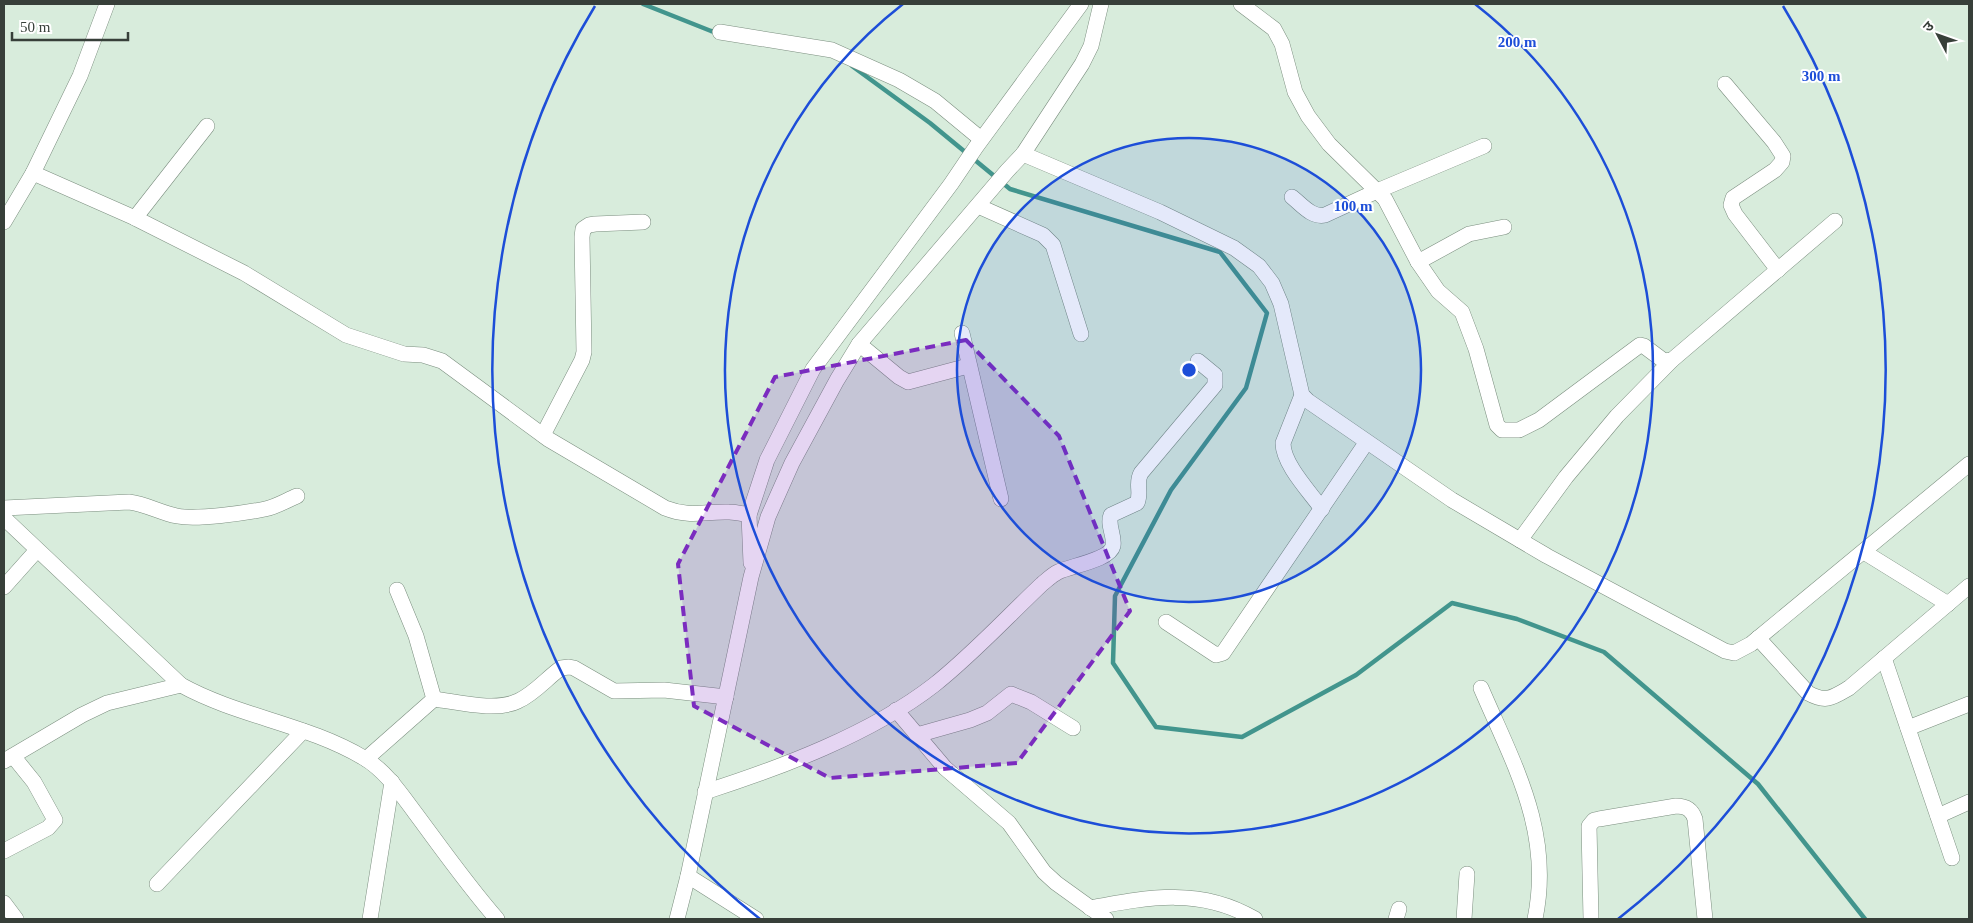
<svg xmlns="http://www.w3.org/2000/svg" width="1973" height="923" font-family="'Times New Roman','Noto Sans Devanagari',serif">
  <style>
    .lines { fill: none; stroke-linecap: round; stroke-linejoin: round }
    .stream { stroke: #42958d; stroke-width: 4.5 }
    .street-casing { stroke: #7b8e7f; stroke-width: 16 }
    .street { stroke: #fff; stroke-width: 15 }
    .marked { fill: #7b2cbf; fill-opacity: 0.2; stroke: #7b2cbf; stroke-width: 4; stroke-dasharray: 10 6; stroke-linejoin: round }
    .ring { fill: none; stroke: #1d4ed8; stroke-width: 2.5 }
    .centre { fill: #1d4ed8; stroke: #fff; stroke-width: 2.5 }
    .ring-label { font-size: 15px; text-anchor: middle; font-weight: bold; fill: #1d4ed8; stroke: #fff; stroke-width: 4; stroke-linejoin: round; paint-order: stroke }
  </style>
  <rect width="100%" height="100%" fill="#d8ecdc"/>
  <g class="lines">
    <!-- stream -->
    <g class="stream">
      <path d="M643 4 711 31 719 33"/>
      <path d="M852 66 930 123 1010 189 1220 252 1267 313 1246 388 1171 490 1115 596 1113 663 1156 727 1242 737 1356 675 1452 603 1517 619 1604 652 1758 784 1865 919"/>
    </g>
    <!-- street casing -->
    <g class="street-casing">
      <g id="street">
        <path d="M1241 4 1274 29 1282 44 1295 92 1308 116 1329 144 1385 199 1418 262 1438 291 1462 312 1476 349 1497 425 1502 430H1519L1539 420 1640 345 1644 346 1664 361 1672 360 1835 221"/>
        <path d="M720 32 832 50 899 80 935 101 981 139"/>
        <path d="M1725 84 1774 142 1783 156 1782 162 1775 170 1733 198 1731 205 1735 214 1778 270"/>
        <path d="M1023 154 1160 212 1234 248 1259 266 1272 283 1281 304 1302 395 1308 401 1452 500 1547 556 1725 651 1734 653 1751 644 1969 464"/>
        <path d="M33 173 135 218 244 273 346 335 404 354 423 355 442 361 548 439 665 508C691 518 704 511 729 512 736 512 743 514 749 515"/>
        <path d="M1292 197C1302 205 1312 218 1325 215L1377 191 1484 146"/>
        <path d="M978 206 1043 235 1053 245 1081 334"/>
        <path d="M135 218 207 126"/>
        <path d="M4 222 33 173 80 76 107 4"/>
        <path d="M1418 262 1469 234 1504 227"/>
        <path d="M962 333 1001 499"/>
        <path d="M859 344 899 377 908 382 968 366"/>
        <path d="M1302 395 1283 443C1283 464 1309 491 1322 509"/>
        <path d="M543 435 582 360 584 352 582 237 583 229 589 225 595 224 643 222"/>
        <path d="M4 508 129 502C146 504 161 513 177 516 197 520 245 513 265 509 276 507 287 500 297 496"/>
        <path d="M4 518 181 685C239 717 307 724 364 758 386 771 401 794 416 814 442 849 468 886 497 919"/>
        <path d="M1520 540 1566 477 1617 416 1672 360"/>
        <path d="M1864 552 1948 604"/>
        <path d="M751 563 749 515 767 460 813 369 951 184 976 147 1081 4"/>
        <path d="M4 587 37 550"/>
        <path d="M1166 622 1216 655 1223 653 1366 443"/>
        <path d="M1758 638 1808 693C1826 703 1832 698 1849 688L1969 586"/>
        <path d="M1884 658 1952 858"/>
        <path d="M1481 688C1514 765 1553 832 1535 919"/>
        <path d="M434 699C458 702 496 712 518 701 534 694 547 678 561 668L569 667 574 668 614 691 664 690 726 697"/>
        <path d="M896 710 945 768 1009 823 1044 872 1056 883 1106 919"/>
        <path d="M1908 728 1969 704"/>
        <path d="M917 735 970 720 987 713 1011 694 1031 702 1073 728"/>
        <path d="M366 759 434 699 416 636 397 590"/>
        <path d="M4 761 82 715 107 703 181 685"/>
        <path d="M705 792C780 768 871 734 934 685 971 656 1007 617 1042 584 1047 580 1052 575 1058 572 1070 566 1110 560 1113 546 1115 536 1107 525 1111 515L1137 503C1142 493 1135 483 1141 473L1215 385V375L1198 361"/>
        <path d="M1938 816 1969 802"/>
        <path d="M4 851 48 828 55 820 34 782 13 756"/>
        <path d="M688 876 756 919"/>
        <path d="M157 884 303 731"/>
        <path d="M4 903 16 919"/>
        <path d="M1090 908C1149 897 1201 887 1255 919"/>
        <path d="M370 919 392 782"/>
        <path d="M677 919 688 876 751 577 768 517 792 463 837 380 859 344 1007 171 1023 154 1082 64 1091 46 1101 4"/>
        <path d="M1396 919 1399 909"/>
        <path d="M1464 919 1467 874"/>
        <path d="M1591 919 1589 826 1594 820 1599 819 1676 806C1687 806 1692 810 1695 819L1705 919"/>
      </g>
    </g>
    <!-- street -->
    <use href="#street" class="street"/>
  </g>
  <!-- marked area -->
  <path class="marked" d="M966 340 1059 436 1130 611 1017 763 830 778 694 706 678 564 775 377Z"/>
  <!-- distance rings -->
  <circle cx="1189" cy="370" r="232" fill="#1d4ed8" fill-opacity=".12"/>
  <g class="ring">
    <circle cx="1189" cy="370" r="232"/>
    <path d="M1475 4A464 464 0 1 1 903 4"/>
    <path d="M760 919A697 697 0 0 1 595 6M1783 6A697 697 0 0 1 1618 919"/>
  </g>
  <circle cx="1189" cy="370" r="8" class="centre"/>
  <g class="ring-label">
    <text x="1517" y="47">200 m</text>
    <text x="1821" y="81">300 m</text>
    <text x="1353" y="211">100 m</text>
  </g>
  <!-- border -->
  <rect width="1973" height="923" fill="none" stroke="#373f39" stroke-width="10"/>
  <!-- north arrow -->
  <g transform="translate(1938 35) rotate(311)" stroke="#ffffff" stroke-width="4" paint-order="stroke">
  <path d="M0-4L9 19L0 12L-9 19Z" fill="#373f39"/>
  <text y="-8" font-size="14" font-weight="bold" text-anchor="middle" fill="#373f39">उ</text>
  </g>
  <!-- scale -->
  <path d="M12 32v8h116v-8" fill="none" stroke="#373f39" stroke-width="2.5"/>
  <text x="20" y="32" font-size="15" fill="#373f39" stroke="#ffffff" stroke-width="4" paint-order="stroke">50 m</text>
</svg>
